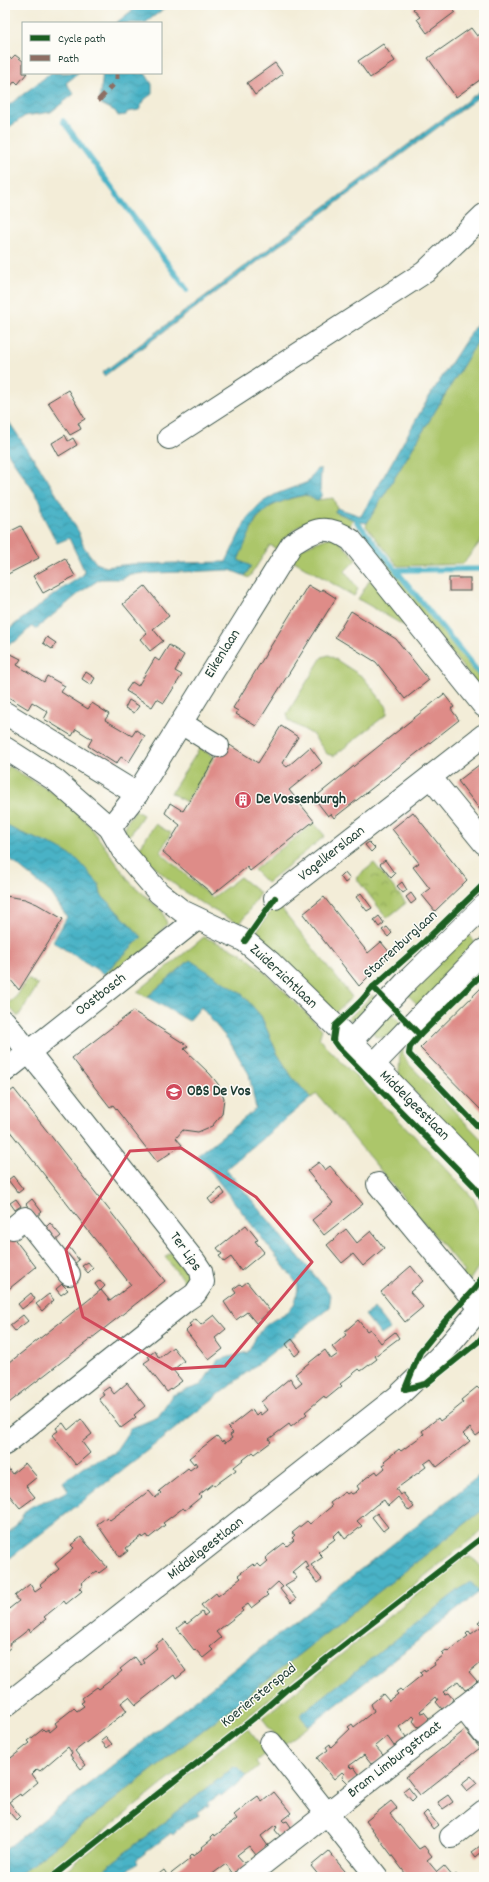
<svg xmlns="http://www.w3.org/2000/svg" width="489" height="1882" font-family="Dekko,sans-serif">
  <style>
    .grass { fill: #acc66b; stroke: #668250 }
    .park { fill: url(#park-crowns); stroke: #668250 }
    .water { fill: url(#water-waves); stroke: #34787d }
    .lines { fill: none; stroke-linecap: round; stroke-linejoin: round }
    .stream { stroke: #48b2c6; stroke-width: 5.5 }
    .building { fill: #de8c88 }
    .minor-casing { stroke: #3f574d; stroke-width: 24 }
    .minor { stroke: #fff; stroke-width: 22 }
    .quiet { stroke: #8d6e63; stroke-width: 5; stroke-dasharray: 10 5; stroke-linecap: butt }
    .cycleway-casing { stroke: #fdfcf7; stroke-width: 8 }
    .cycleway { stroke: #1b5e20; stroke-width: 6 }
    .marked { fill: none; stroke: #d1495b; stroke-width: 3; stroke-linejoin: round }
    .labels { text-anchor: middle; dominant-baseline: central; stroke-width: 3; stroke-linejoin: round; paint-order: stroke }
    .street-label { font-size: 15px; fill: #1f3d34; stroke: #fdfcf7 }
    .poi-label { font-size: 15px; font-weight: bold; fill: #1f3d34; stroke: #fdfcf7; text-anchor: start }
  </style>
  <defs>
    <pattern id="park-crowns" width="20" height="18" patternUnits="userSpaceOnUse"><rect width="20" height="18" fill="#acc66b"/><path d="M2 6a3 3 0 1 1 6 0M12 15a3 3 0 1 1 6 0" fill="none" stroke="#8ba259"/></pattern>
    <pattern id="water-waves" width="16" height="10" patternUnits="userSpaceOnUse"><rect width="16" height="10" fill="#48b2c6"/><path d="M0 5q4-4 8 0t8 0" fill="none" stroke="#3b92a2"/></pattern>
  </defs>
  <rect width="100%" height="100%" fill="#fdfcf7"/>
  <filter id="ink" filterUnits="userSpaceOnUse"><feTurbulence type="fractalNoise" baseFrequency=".025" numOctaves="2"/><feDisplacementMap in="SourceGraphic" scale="8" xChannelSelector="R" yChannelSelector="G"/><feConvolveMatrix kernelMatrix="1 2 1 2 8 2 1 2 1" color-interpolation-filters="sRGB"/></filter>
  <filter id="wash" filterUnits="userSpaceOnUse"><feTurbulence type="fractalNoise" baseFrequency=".012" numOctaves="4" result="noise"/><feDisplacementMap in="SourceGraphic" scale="16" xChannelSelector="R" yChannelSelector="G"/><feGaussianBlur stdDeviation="0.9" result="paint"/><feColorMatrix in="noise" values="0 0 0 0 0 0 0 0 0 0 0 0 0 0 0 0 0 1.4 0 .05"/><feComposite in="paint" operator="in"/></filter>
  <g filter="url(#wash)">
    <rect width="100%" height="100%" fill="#f3edd8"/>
    <!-- grass -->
    <g class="grass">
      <path d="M484 331V537L463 564 398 566 366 526 367 523Z"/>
      <path d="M306 495 317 500 333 498 337 508 335 512 353 518 349 529C340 526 330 521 321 520 301 518 287 535 278 550L270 545 249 578 245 576 250 566 238 560C254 518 259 504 306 495Z"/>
      <path d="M364 532 481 680 476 684 359 536Z"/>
      <path d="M333 536 357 559 345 571 358 589 354 596 289 558 294 551Z"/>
      <path d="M371 578 406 622 403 625 358 599Z"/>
      <path d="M329 655 363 677 387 707V714L334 756 327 754 312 734 289 721 287 714 322 657Z"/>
      <path d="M200 748 214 757 186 802 171 793Z"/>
      <path d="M9 766 61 798 90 826 130 882 163 912 167 924 159 933 162 936 110 978 104 974 142 937 101 895 99 884 5 825V773Z"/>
      <path d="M135 810 143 815 126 841C122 826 127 823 135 810Z"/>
      <path d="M314 823 325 836 267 883 254 870Z"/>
      <path d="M155 824 171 833 160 852 212 898 240 877 260 893 240 924C198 903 170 886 139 849Z"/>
      <path d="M277 903 352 997 335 1013 252 937Z"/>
      <path d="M465 932 480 948 420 1007 404 991Z"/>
      <path d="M204 937 240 952 268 975 322 1029 319 1039 438 1160 474 1199 484 1222V1253L479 1266 468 1283 461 1275 465 1272 317 1094 311 1098 292 1077 277 1053 261 1016 190 960 147 997 137 992Z"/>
      <path d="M28 979 38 985 18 1017 7 1004 16 997Z"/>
      <path d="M372 995 380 1001 357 1019 347 1020Z"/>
      <path d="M387 1008 403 1024C394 1032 388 1041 375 1036L372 1029Z"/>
      <path d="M403 1046V1054L408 1063 484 1142V1164L399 1076 400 1047Z"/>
      <path d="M175 1249 194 1275 190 1289 165 1257Z"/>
      <path d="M484 1509V1529L46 1877H16Z"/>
      <path d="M470 1557C483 1564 484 1575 484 1589L478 1593V1590L308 1725H311L283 1745 262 1718 462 1558Z"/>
      <path d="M247 1728 267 1753 256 1762 259 1766 247 1776 238 1767H234L94 1877H57Z"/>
    </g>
    <!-- park -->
    <path class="park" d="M374 863 406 903 387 918 356 878Z"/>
    <!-- water -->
    <g class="water">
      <path d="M139 5H169L145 23H116Z"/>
      <path d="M51 73H79L66 83 74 94 51 112 25 116 5 130V108Z"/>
      <path d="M102 73H145L152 84V94L145 99 139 110 127 112 126 115 118 116 115 111 101 104C97 93 104 84 102 73Z"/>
      <path d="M484 88V93L104 376 102 373Z"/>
      <path d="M484 317V331L367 523C356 522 346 516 335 512L337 508 361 516 429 397 475 326Z"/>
      <path d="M5 416 46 477 80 534 79 535 84 547 96 563 105 567 132 564 226 562 247 518 261 503 276 494 308 482 317 469H321L320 491 322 494 320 498 317 500 305 495 291 498 271 506 256 519 238 560 251 566 245 576 230 570 130 574 123 579H100L82 591 36 629 32 626 16 641 5 645V632L56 593 83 575 84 570 69 538 57 543 43 516 41 502 5 449Z"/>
      <path d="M5 825 22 833 59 848 78 860 99 884 101 895 142 937 104 974 53 942 67 917 51 893 5 855Z"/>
      <path d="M190 960 242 994 261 1016 277 1053 292 1077 311 1098 226 1169 331 1295 329 1308 5 1562V1535C19 1527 21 1513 29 1508 41 1500 54 1500 68 1490L63 1482 86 1465 114 1453 131 1428 158 1417 172 1395 201 1385 218 1360 248 1352C253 1344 258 1331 265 1326 285 1310 296 1316 298 1285L198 1155 256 1109 249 1074 229 1041 201 1007 189 1021 147 997Z"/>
      <path d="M374 1308 390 1329 381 1335 365 1315Z"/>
      <path d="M484 1472V1509L16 1877H5V1850Z"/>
      <path d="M470 1581 478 1590V1593L311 1725H308L301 1717V1714Z"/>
      <path d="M234 1767H238L247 1776 221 1797 219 1795 207 1804 209 1806 207 1808 206 1806 197 1812 199 1815 186 1821 173 1835 171 1833 136 1860 138 1862 120 1877H94Z"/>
    </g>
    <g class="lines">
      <!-- stream -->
      <g class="stream">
        <path d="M63 121 187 290"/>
        <path d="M357 522 479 673"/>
        <path d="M397 570 484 569"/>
      </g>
    </g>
    <g id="blocks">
      <!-- building -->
      <g class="building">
        <path d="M418 5H449L455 12 427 33 417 19 420 17 413 9Z"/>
        <path d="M471 28 477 36 484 32V77L456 97 428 58Z"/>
        <path d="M383 44 395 61 370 78 358 61Z"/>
        <path d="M5 54 11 59 15 55 23 61V73H27L18 84 15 81 5 93Z"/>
        <path d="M275 63 283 74 255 95 247 83Z"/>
        <path d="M68 390 85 419 78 423 81 429 70 435 48 402Z"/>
        <path d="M65 435 68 441 73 438 77 445 59 456 52 443Z"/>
        <path d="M21 526 39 558 8 574 5 568V534Z"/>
        <path d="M65 558 75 576 43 593 33 576Z"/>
        <rect x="449" y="578" width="21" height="13"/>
        <path d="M308 585 320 592 322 589 336 598 256 726 236 714 238 711 233 708Z"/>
        <path d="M145 586 169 616 153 629 163 641 150 651 140 639 147 633 123 604Z"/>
        <path d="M351 611 396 639 429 680 405 699 376 662 335 637Z"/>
        <path d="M47 637 56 643 52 649 43 643Z"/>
        <path d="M169 645 184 655 175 671 182 675 164 703 157 699 152 707 126 691 132 682 138 686 155 658 159 661Z"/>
        <path d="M11 654 21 659 17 665 44 682 47 676 65 686 61 692 88 709 92 703 109 714 105 720 119 728 132 736 136 730 145 736 129 762 121 757 116 764 88 746 92 739 76 729 72 736 44 719 48 712 32 702 28 709 5 695V664Z"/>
        <path d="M86 672 95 678 91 685 82 679Z"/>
        <path d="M444 694 454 707 451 709 459 720 334 818 331 814 328 816 314 798Z"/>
        <path d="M129 700 139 706 134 713 125 708Z"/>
        <path d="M281 726 298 737 282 763 287 767 310 747 322 763 289 790 314 821 250 871 247 867 212 895 210 892 163 852 180 825 165 813 170 803 183 811 225 742 258 763Z"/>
        <path d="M484 761V815L458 781Z"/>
        <path d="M413 812 467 880 435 911 422 895 430 889 413 867 419 863 392 829Z"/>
        <path d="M369 842 375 848 371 852 365 845Z"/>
        <path d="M385 860 395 874 391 878 380 864Z"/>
        <path d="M344 872 350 879 345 883 340 876Z"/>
        <path d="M402 882 407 890 403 893 397 886Z"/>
        <path d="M361 893 372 908 367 911 356 897Z"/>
        <path d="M411 893 416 900 411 904 406 897Z"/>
        <path d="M5 896 25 899 37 904 63 919 19 990 5 973Z"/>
        <path d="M324 897 368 953 381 942 391 954 359 986 303 914Z"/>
        <path d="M379 916 384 923 379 927 374 920Z"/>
        <path d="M387 927 392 933 388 937 382 930Z"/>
        <path d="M484 985V1113L420 1048Z"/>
        <path d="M133 1011 188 1046 184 1049 210 1074 218 1084 224 1098 222 1114 212 1126 198 1132 183 1130 176 1138 182 1145 157 1162 113 1105 110 1107 72 1058Z"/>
        <path d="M14 1089 165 1281 5 1406V1366L101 1290 110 1301 131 1285 5 1125V1094L6 1095Z"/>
        <path d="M319 1162 325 1170 330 1166 363 1204 324 1235 312 1220 333 1203 307 1171Z"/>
        <path d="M13 1176 23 1189 18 1193 8 1180Z"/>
        <path d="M221 1188 225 1194 212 1204 208 1199Z"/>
        <path d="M16 1199 21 1206 15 1210 10 1203Z"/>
        <path d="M32 1199 42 1212 36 1217 26 1204Z"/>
        <path d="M50 1223 61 1236 55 1241 45 1228Z"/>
        <path d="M246 1225 258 1240 255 1241 264 1252 241 1271 231 1257 224 1262 219 1256 222 1254 217 1248Z"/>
        <path d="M5 1227 36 1267 5 1292Z"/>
        <path d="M346 1229 357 1243 371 1231 384 1248 363 1266 353 1254 342 1263 327 1245Z"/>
        <path d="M69 1247 79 1260 74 1264 64 1251Z"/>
        <path d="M88 1262 93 1268 88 1273 82 1266Z"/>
        <path d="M411 1266 423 1281 410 1292 423 1307 405 1322 381 1292Z"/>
        <path d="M100 1280 105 1286 100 1291 95 1284Z"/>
        <path d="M247 1282 270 1311 256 1323 247 1312 236 1320 224 1302 236 1293 233 1289 240 1284 242 1286Z"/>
        <path d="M62 1284 68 1290 61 1295 56 1289Z"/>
        <path d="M31 1293 35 1299 22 1309 18 1304Z"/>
        <path d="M49 1294 54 1300 42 1311 36 1304Z"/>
        <path d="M23 1315 28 1321 15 1331 10 1325Z"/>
        <path d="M214 1315 226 1329 215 1338 223 1349 209 1360 186 1331 191 1326 189 1324 196 1319 201 1325Z"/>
        <path d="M358 1320 367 1331 370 1329 381 1343 395 1332 399 1338 375 1356 377 1359 361 1371 359 1369 340 1384 342 1386 326 1399 324 1396 305 1412 307 1414 291 1427 289 1424 269 1439 271 1442 255 1454 253 1452 234 1467 236 1470 214 1486 213 1484 199 1495 201 1497 185 1510 183 1508 163 1523 165 1525 149 1538 147 1535 143 1538 142 1536 126 1548 128 1551 120 1557 97 1524 107 1517 110 1520 149 1491 155 1498 161 1493 159 1491 174 1479 188 1468 190 1470 197 1465 195 1462 194 1464 189 1458 217 1436 222 1442 223 1440 225 1443 232 1438 230 1435 233 1433 228 1428 252 1409 256 1415 259 1412 261 1415 267 1410 261 1402 290 1378 296 1387 302 1382 295 1374 325 1350 331 1359 338 1354 332 1347 346 1335 344 1332Z"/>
        <path d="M292 1339 301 1351 295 1356 286 1344Z"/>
        <path d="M173 1347 184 1361 173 1370 182 1381 167 1392 144 1363 150 1359 148 1356 155 1351 159 1358Z"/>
        <path d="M127 1383 145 1406 134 1415 136 1417 121 1428 99 1399 104 1395 102 1392 109 1387 114 1394Z"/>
        <path d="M484 1386V1430L476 1436 470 1428 463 1434 470 1441 437 1467 431 1459 424 1464 426 1467 396 1489 400 1495 403 1493 414 1507 409 1511 398 1497 388 1506 384 1500 376 1505 357 1521 362 1526 345 1539 339 1531 333 1537 335 1539 318 1552 323 1557 311 1565 322 1579 317 1583 306 1568 309 1567 305 1561 292 1572 297 1578 285 1585 296 1599 291 1603 280 1589 283 1587 278 1582 266 1593 268 1595 251 1608 248 1604 241 1609 243 1611 216 1632 221 1638 210 1647 213 1650 203 1658 195 1649 194 1650 177 1628 185 1622 187 1624 202 1612 204 1616 208 1613 201 1605 216 1593 218 1596 241 1578 238 1575 253 1564 255 1566 258 1564 261 1567 268 1561 265 1558 284 1543 287 1546 294 1540 292 1538 295 1535 292 1533 307 1521 310 1524 332 1506 330 1503 345 1492 347 1494 350 1492 352 1494 356 1492 359 1489 357 1486 366 1478 376 1471 378 1474 385 1468 383 1465 386 1463 384 1461 399 1449 401 1451 412 1443 424 1434 422 1431 438 1418 440 1421 452 1412 463 1403 461 1400 477 1387 480 1390Z"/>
        <path d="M81 1419 92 1434 82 1442 90 1453 76 1465 52 1435 58 1431 56 1428 63 1423 68 1430Z"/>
        <path d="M25 1463 37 1477 26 1486 35 1497 20 1508 5 1490V1469L7 1467 12 1474Z"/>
        <path d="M377 1513 388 1527 383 1531 372 1517Z"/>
        <path d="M81 1537 107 1567 99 1573 97 1571 81 1583 83 1585 79 1588 82 1591 66 1604 64 1601 44 1617 46 1619 30 1632 29 1629 19 1637 9 1644 11 1647 5 1652V1616L7 1615 5 1612 19 1601 15 1596 30 1584 35 1592 42 1587 40 1585 59 1569 55 1564 74 1548 71 1545Z"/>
        <path d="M484 1618V1666L481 1662 469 1672 477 1681 472 1687 465 1690 458 1681 443 1692 445 1694 448 1693 453 1699 449 1706 442 1709 436 1702 438 1700 436 1697 420 1711 421 1713 424 1712 429 1718 425 1724 418 1727 413 1721 415 1718 413 1716 399 1727 406 1737 401 1743 394 1746 387 1736 375 1746 383 1755 378 1761 371 1764 364 1755 349 1766 351 1768 354 1767 359 1774 354 1780 348 1783 342 1777 344 1774 342 1772 334 1779 317 1758 328 1750 326 1747 330 1744 331 1747 350 1729 348 1727 352 1724 354 1727 374 1711 371 1704 383 1694 389 1701 398 1694 396 1692 400 1689 402 1691 422 1675 420 1673 424 1670 425 1672 435 1665 434 1663 444 1655 442 1653 446 1650 448 1652 468 1636 466 1634 469 1631 471 1634 482 1626 478 1622Z"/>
        <path d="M163 1639 186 1671 176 1679 174 1675 136 1705 129 1697 121 1703 127 1711 75 1751 86 1765 81 1769 70 1755 72 1753 68 1747 40 1771 37 1769 32 1774 38 1782 21 1796 20 1794 9 1802 20 1816 16 1820 5 1807 7 1804 5 1802V1758L7 1761 30 1743 28 1741 43 1729 45 1731 48 1729 50 1732 57 1726 55 1723 74 1708 77 1711 84 1706 81 1703 84 1701 82 1698 97 1687 99 1689 111 1680 122 1671 120 1669 135 1657 141 1665 144 1663 142 1660 157 1648 155 1645Z"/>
        <path d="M465 1730 480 1748 420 1795 406 1777Z"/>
        <path d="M106 1737 112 1744 107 1748 101 1741Z"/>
        <path d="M471 1776 477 1783 467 1791 461 1784Z"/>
        <path d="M408 1787 416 1797 412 1801 403 1791Z"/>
        <path d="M274 1792 291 1813 282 1820 284 1822 287 1821 291 1827 287 1833 280 1836 275 1830 277 1827 275 1825 261 1836 268 1846 256 1855 249 1846 237 1855 245 1864 240 1871 233 1874 226 1864 211 1875 213 1877H155L164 1870 168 1876 190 1859 189 1857 192 1854 193 1856 203 1848 202 1847 212 1839 211 1837 214 1834 215 1836 237 1819 234 1815 247 1804 258 1796 262 1802Z"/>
        <path d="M448 1795 453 1802 443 1809 438 1802Z"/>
        <path d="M391 1801 397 1808 390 1814 419 1849 424 1846 432 1856 427 1860 437 1872 444 1866 453 1877 456 1874 458 1877H408L366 1821Z"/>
        <path d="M427 1811 438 1825 433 1829 423 1815Z"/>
        <path d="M484 1843V1850L476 1857 472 1852Z"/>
        <path d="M329 1851 339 1864 350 1877H320L311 1866Z"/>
      </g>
    </g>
  </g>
  <g filter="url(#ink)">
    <use href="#blocks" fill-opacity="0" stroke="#3f574d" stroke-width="1"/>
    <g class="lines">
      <!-- minor casing -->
      <g class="minor-casing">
        <g id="minor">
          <path d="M169 438 425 272 484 215"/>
          <path d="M5 713 137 794"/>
          <path d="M181 723 218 746"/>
          <path d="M5 748 55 780 110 828 123 851 159 893 182 911 245 941 271 963 351 1041 484 1178"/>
          <path d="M431 778 484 843"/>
          <path d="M110 828 137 794 292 544C315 529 326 523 351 540L484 706"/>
          <path d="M275 898 484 735"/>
          <path d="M5 1022 195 1262 201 1271 203 1282 195 1294 185 1301 5 1444"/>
          <path d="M351 1041 407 981 484 906"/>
          <path d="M374 1064 484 950"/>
          <path d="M5 1071 197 919"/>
          <path d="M378 1184 481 1309"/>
          <path d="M13 1228 25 1218 69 1274"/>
          <path d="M5 1706 397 1397 439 1357 484 1304"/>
          <path d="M463 1707 484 1734"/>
          <path d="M271 1743 377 1877"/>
          <path d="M451 1837 484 1811"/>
          <path d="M246 1877 484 1691"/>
        </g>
      </g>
      <!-- minor -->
      <use href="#minor" class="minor"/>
      <!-- quiet -->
      <g class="quiet">
        <path d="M117 73V79"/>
        <path d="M98 101 113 85"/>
      </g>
      <!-- cycleway casing -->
      <g class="cycleway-casing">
        <g id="cycleway">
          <path d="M484 884 425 941 373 987 361 1001 335 1026 333 1040 338 1047 474 1186 484 1202"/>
          <path d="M245 941 275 898"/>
          <path d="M484 972 420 1035 410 1047 409 1054 484 1133"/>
          <path d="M373 987 420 1035"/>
          <path d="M405 1389 420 1352 445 1321 475 1288 484 1274"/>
          <path d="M405 1389 426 1384 478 1342 484 1335"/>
          <path d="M52 1877 253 1719 286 1690 484 1536"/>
        </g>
      </g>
      <!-- cycleway -->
      <use href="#cycleway" class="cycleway"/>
    </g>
  </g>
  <!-- marked area -->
  <path class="marked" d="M181 1148 256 1197 312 1262 225 1366 172 1369 83 1317 66 1250 130 1151Z"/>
  <!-- icons -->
  <defs>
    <g id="building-disc" transform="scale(0.9)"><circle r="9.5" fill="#d1495b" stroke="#fdfcf7"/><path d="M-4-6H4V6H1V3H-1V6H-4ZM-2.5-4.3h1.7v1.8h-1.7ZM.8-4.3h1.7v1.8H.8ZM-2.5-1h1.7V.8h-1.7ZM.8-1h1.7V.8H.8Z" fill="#fff"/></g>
    <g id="school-disc" transform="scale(0.9)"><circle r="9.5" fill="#d1495b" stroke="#fdfcf7"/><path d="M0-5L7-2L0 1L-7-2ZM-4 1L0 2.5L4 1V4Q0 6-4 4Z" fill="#fff"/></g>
  </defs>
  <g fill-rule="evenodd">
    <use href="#building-disc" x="243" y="800"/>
    <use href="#school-disc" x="174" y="1092"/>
  </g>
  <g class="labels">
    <!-- street labels -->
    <g class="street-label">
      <text transform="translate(223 654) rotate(-58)">Eikenlaan</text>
      <text transform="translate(332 854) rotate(-38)">Vogelkerslaan</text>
      <text transform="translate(401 945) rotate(-42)">Starrenburglaan</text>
      <text transform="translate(283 977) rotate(43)">Zuiderzichtlaan</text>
      <text transform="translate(101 995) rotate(-38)">Oostbosch</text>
      <text transform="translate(414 1106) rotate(45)">Middelgeestlaan</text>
      <text transform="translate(185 1252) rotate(55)">Ter Lips</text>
      <text transform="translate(206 1549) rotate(-38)">Middelgeestlaan</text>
      <text transform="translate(259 1696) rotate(-39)">Koeriersterspad</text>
      <text transform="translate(395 1760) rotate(-38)">Bram Limburgstraat</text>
    </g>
    <!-- poi labels -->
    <g class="poi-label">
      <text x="256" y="800">De Vossenburgh</text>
      <text x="187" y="1092">OBS De Vos</text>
    </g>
  </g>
  <!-- margin -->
  <rect width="489" height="1882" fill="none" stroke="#fdfcf7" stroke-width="20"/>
  <!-- legend -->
  <rect x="22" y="22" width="140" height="52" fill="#fdfcf7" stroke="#a4b0a9"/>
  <rect x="30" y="35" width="20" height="6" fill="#1b5e20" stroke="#a4b0a9"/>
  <text x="58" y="42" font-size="12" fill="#1f3d34">Cycle path</text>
  <rect x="30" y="55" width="20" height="6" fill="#8d6e63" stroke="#a4b0a9"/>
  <text x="58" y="62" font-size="12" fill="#1f3d34">Path</text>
</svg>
